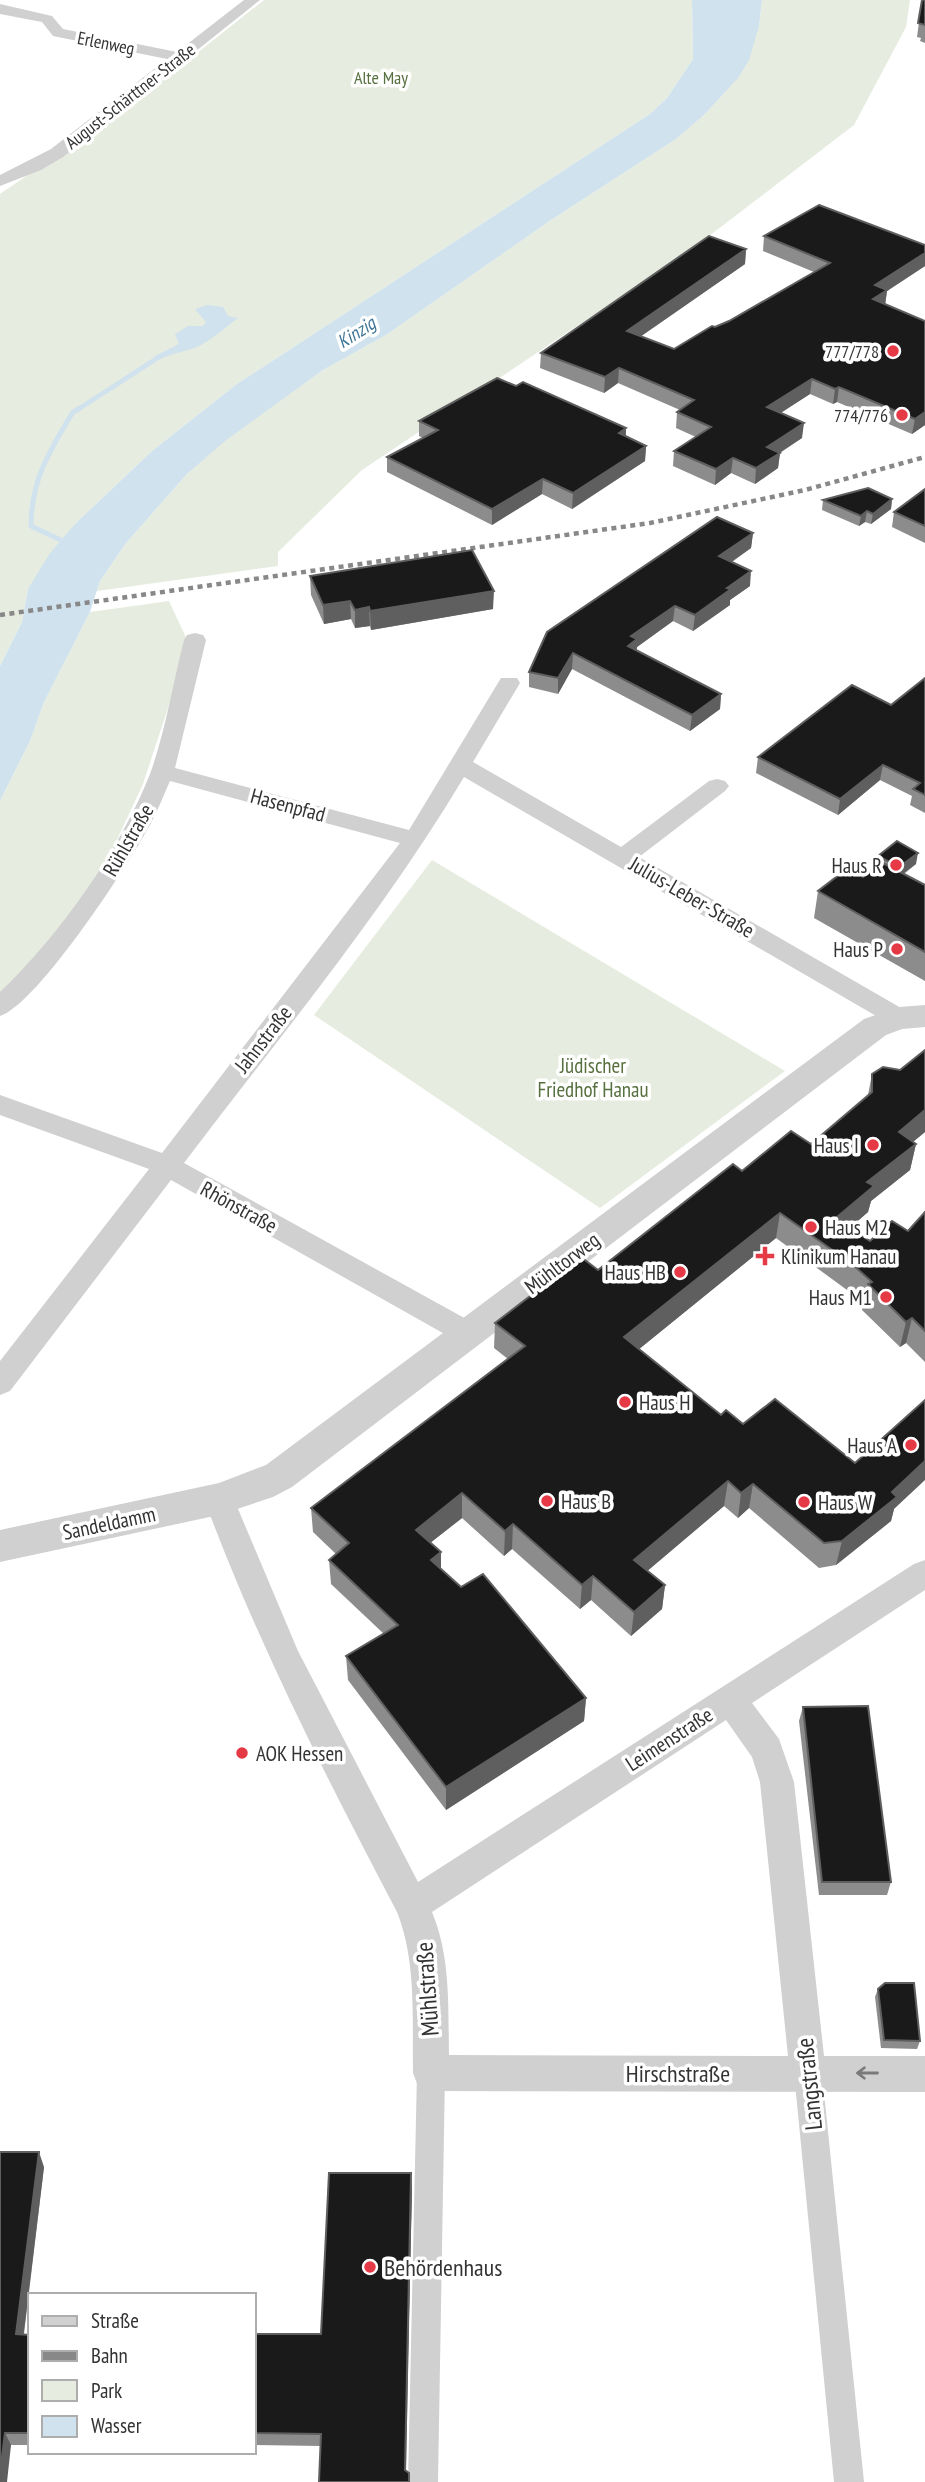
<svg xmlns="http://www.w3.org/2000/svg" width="925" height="2482" font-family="'PT Sans Narrow',sans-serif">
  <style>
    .green { fill: #e6ecdf }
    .water { fill: #cfe2ee }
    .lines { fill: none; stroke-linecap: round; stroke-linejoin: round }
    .stream-far1 { stroke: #cfe2ee; stroke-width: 4.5 }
    .stream { stroke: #cfe2ee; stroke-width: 5 }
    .pedestrian { fill: #d0d0d0; fill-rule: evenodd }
    .minor { fill: #d0d0d0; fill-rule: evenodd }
    .tertiary { fill: #d0d0d0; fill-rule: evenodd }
    .rail { stroke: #888; stroke-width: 4.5; stroke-dasharray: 5 4.5; stroke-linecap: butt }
    .wall { fill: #8c8c8c }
    .shaded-wall { fill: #5f5f5f }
    .building { fill: #1a1a1a; stroke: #5f5f5f; stroke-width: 2 }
    .oneway { stroke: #7a7a7a }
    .poi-dot { fill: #e63946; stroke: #fff; stroke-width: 2.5 }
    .labels { text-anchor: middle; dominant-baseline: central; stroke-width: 7; stroke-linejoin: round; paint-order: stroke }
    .far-street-label { font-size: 18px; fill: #333; stroke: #fff }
    .far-park-label { font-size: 18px; fill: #56703f; stroke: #fff }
    .far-poi-label { font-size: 18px; fill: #333; stroke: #fff; text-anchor: end }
    .far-water-label { font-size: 19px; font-style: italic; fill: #3f7597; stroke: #fff }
    .street-label { font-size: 21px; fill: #333; stroke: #fff }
    .poi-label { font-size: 21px; fill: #333; stroke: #fff; text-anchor: end }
    .park-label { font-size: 21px; fill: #56703f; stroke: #fff }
    .near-street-label { font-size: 24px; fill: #333; stroke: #fff }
    .near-poi-label { font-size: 24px; fill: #333; stroke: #fff; text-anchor: start }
  </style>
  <rect width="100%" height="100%" fill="#fff"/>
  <!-- green -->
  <g class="green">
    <path d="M264 0H692L693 59 667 98 650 114 237 384 152 451 76 523 28 589 22 622 0 666V194L139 99Z"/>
    <path d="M762 0H910L906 27 854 125 692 249 362 470 278 552V566L97 591 100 581 126 543 187 474 224 441 323 370 386 335 551 220 676 139 704 115 724 93 759 26Z"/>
    <path d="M169 601 189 644 143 784 107 861 54 938 0 993V801L30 741 44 702 90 612Z"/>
    <path d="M432 860 785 1071 600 1208 314 1015Z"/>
  </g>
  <!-- water -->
  <g class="water">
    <path d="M692 0H762L759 26 749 60 738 78 704 115 676 139 551 220 386 335 323 370 225 441 187 474 126 543 100 581 90 612 44 702 30 741 0 801V666L22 622 28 589 50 553 76 523 152 451 237 384 650 114 667 98 693 59Z"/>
    <path d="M207 305 223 307 228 316 238 318C226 327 214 338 201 345 188 352 173 352 159 360L153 357 179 344 175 334 188 326H203L206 322 195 309Z"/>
  </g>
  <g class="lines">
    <!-- stream-far1 -->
    <path class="stream-far1" d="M77 410 156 359"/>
    <!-- stream -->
    <path class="stream" d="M69 544 31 526C31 480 50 450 73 412L80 408"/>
    <!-- pedestrian -->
    <g class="pedestrian">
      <path d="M431 2059 441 2063 445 2073 438 2482H408L417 2073 421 2063Z"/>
      <path d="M808 2059 818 2063 822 2073 864 2482H834L794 2073 798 2063Z"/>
    </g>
    <!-- minor -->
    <g class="minor">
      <path d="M244 0H260L63 157 41 170 0 186V175L51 149 167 59 53 36 42 22 0 14V4L52 16 63 29 177 52Z"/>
      <path d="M195 633 203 635 206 640 175 768 409 830 501 678H517L520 683 473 762 621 847 709 781 717 779 725 781 729 786 725 791 639 857 908 1012 912 1018 908 1024 899 1027 890 1024 464 777C383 913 280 1036 184 1163L477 1325 481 1333 477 1341 467 1344 457 1341 171 1180 10 1391 0 1395V1361L149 1169 0 1115V1095L162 1153 400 843 170 781C164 794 159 808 152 821 132 860 37 1005 0 1016V992C59 936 120 850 150 774 165 733 173 683 184 640L187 635Z"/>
      <path d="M219 1486 230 1490 298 1651 418 1882 914 1564 925 1560V1590L752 1703 779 1739 794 1782 824 2056H925V2092L431 2091 418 2086 413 2073C412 2019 417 1963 397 1912 326 1777 257 1642 204 1499L208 1490ZM726 1720 752 1757 760 1782 788 2056 449 2055C448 2006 451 1958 432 1912Z"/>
    </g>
    <!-- tertiary -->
    <path class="tertiary" d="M925 1005V1027L902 1029 886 1035 292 1487 273 1497 219 1515 0 1562V1530L219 1483 266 1465 864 1019 899 1007Z"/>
    <!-- rail -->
    <path class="rail" d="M0 615 650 523 805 490 925 457"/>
  </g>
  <!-- wall -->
  <g class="wall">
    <path d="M922 0H925V43L920 41 921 38 917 37Z"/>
    <path d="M764 236 925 245V266L887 291 885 305 925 321V425L912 434 837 402 833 404 810 394 781 413 802 438 780 453 778 468 755 484 731 473 715 485 673 466 674 451 696 437 676 428 677 412 680 410 618 383 604 393 540 368 541 353 746 249 745 264 641 336 674 349 729 321 814 272 763 251Z"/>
    <path d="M419 421 626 428V436L646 446 645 461 572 509 542 494 492 525 387 472V457L423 438 419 436Z"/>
    <path d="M925 489V543L892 527 894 512Z"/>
    <path d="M892 499 891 509 871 524 865 522 859 526 822 510 823 500Z"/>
    <path d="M753 533 751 548 732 562 750 586 730 600V605L693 631 673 621 637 647 636 650 721 694 720 709 690 731 572 669 558 694 529 687V672Z"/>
    <path d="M310 576 493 609 371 630 370 626 355 628 351 619 324 624 311 595Z"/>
    <path d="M925 678V813L910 805 912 796 880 780 838 815 756 773 758 757 891 705Z"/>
    <path d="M878 856 916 864 904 874 925 885V981L814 918 818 891 863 877 876 866Z"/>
    <path d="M925 1050V1132L913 1142 916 1144 910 1170 871 1201 868 1212 850 1228 870 1241 908 1231 925 1212V1362L906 1343 900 1347 862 1310 863 1305 847 1290 776 1238 639 1349 721 1415 743 1424 894 1509 891 1521 836 1565 819 1568 749 1508 738 1518 724 1506 647 1571 665 1585 662 1609 631 1636 591 1600 580 1609 512 1549 504 1556 462 1518 430 1543 441 1552V1569L586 1698 584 1721 446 1810 348 1680 346 1656 384 1634 331 1584 329 1560 336 1554 313 1532 311 1508 508 1359 494 1348 495 1323 598 1270 742 1171 811 1144 868 1095 872 1074 900 1070Z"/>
    <path d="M803 1707 891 1882 887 1895H819L799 1721Z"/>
    <path d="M878 1989 920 2041 917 2049 881 2048 875 1997Z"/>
    <path d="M0 2152 44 2167 24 2334 30 2335V2445H11L0 2482Z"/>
    <path d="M412 2188 406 2471 321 2446 254 2445V2334H321Z"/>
  </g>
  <!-- shaded-wall -->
  <g class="shaded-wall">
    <path d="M746 249 745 264 627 346V331Z"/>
    <path d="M925 253V266L887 291 885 305 871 314 875 285Z"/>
    <path d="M619 368 618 383 604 393 605 377Z"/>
    <path d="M812 379 810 394 766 422 767 407Z"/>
    <path d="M839 387 837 402 833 404 835 389Z"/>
    <path d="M925 412V425L912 434 915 419Z"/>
    <path d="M804 423 802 438 765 462 767 447Z"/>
    <path d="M626 428 625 444 619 433Z"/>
    <path d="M646 446 645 461 572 509 573 493Z"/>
    <path d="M780 453 778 468 755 484 756 468Z"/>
    <path d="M733 458 731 473 715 485 716 469Z"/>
    <path d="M543 479 542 494 492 525V509Z"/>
    <path d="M892 499 891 509 871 524 873 514Z"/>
    <path d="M867 511 865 522 859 526 861 516Z"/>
    <path d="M753 533 751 548 718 571 719 556Z"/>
    <path d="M751 571 750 586 730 600V605L693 631 695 615 727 588Z"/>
    <path d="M494 591 493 609 371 630 370 611Z"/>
    <path d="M350 601 351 619 324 624 323 605Z"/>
    <path d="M675 606 673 621 637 647 636 654 628 646 631 636Z"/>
    <path d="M369 607 370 626 355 628V610Z"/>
    <path d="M573 653 572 669 558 694V678Z"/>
    <path d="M721 694 720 709 690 731 692 715Z"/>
    <path d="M883 765 880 780 838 815 840 799Z"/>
    <path d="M918 853 916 864 897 878 899 867Z"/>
    <path d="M925 1110V1132L893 1158 899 1132Z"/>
    <path d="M916 1144 910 1170 871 1201 868 1212 831 1244 836 1218 867 1182Z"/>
    <path d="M780 1213 776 1238 622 1363 624 1337Z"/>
    <path d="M912 1318 906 1343 900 1347 906 1322Z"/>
    <path d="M925 1461V1480L894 1509 891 1521 836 1565 842 1541Z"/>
    <path d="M728 1481 724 1506 632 1584 634 1560Z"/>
    <path d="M753 1484 749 1508 738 1518 741 1493Z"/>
    <path d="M462 1493V1518L416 1554V1530Z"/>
    <path d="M513 1524 512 1549 504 1556 505 1531Z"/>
    <path d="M441 1552V1576L431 1560Z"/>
    <path d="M593 1576 591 1600 580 1609 582 1585Z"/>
    <path d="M665 1585 662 1609 631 1636 634 1612Z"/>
    <path d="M586 1698 584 1721 446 1810V1787Z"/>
    <path d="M39 2152 44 2167 22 2347 16 2334Z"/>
    <path d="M411 2173 412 2188 405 2482V2470Z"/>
    <path d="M5 2433 11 2445 7 2482H0V2472Z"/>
  </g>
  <!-- building -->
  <g class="building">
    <path d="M922 0H925V25L918 23Z"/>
    <path d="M819 205 925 245V253L875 285 887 290 873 299 925 321V412L915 419 839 387 835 389 812 379 767 407 804 423 767 447 780 453 756 468 733 458 716 469 674 451 711 427 677 412 694 400 619 368 605 377 541 353 709 236 746 249 627 331 674 349 712 326 715 327 729 321 830 263 764 236Z"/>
    <path d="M497 378 516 386 523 382 626 428 619 433 646 446 573 493 543 479 492 509 387 457 438 430 419 421Z"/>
    <path d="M868 488 892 499 873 514 867 511 861 516 823 500Z"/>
    <path d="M925 489V526L894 512Z"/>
    <path d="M717 517 753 533 719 556 751 571 727 588 731 589 695 615 675 606 631 636 637 639 628 646 721 694 692 715 573 653 558 678 529 672 547 632Z"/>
    <path d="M472 550 494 591 370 611 369 607 355 610 350 601 323 605 310 576Z"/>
    <path d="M925 678V795L913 789 920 783 883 765 840 799 758 757 852 685 891 705Z"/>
    <path d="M897 841 918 853 899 867 878 856Z"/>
    <path d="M881 862 925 885V952L818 891 848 868 863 877Z"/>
    <path d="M925 1050V1110L899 1132 916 1144 867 1182 874 1186 836 1218 870 1241 892 1221 908 1231 925 1212V1331L912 1318 906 1322 868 1284 872 1282 852 1264 780 1213 624 1337 721 1415 726 1410 743 1424 775 1399 855 1463 925 1400V1461L892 1492 897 1497 842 1541 824 1543 753 1484 741 1493 728 1481 634 1560 665 1585 634 1612 593 1576 582 1585 513 1524 505 1531 462 1493 416 1530 441 1552 431 1560 461 1587 483 1574 586 1698 446 1787 346 1656 398 1625 329 1560 349 1543 311 1508 525 1346 495 1323 581 1257 598 1270 733 1164 742 1171 791 1131 811 1144 872 1092V1074L883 1067 900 1070Z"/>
    <path d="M868 1706 891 1882H822L803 1707Z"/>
    <path d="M885 1983H914L920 2041 884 2040 878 1989Z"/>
    <path d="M0 2152H39L16 2334 30 2335V2433H5L0 2472Z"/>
    <path d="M329 2173H411L405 2470 409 2473V2482H319L321 2434 254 2433V2334H321Z"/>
  </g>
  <!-- one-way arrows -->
  <defs><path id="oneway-shaft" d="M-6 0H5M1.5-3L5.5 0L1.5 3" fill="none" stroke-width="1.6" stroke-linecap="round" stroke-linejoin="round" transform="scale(1.75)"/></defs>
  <use class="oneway" href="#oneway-shaft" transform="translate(867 2073) rotate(-180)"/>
  <!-- markers -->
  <g class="poi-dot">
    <circle cx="893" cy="351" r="7"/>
    <circle cx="902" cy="415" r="7"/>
    <circle cx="896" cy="865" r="7"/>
    <circle cx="897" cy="949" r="7"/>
    <circle cx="873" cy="1145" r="7"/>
    <circle cx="811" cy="1227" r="7"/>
    <path d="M761.5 1245.5h7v7h7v7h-7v7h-7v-7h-7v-7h7z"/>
    <circle cx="680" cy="1272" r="7"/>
    <circle cx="886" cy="1297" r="7"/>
    <circle cx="625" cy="1402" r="7"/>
    <circle cx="911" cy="1445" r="7"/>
    <circle cx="547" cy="1501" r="7"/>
    <circle cx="804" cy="1502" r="7"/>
    <circle cx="242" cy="1753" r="7"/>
    <circle cx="370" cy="2267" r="7"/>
  </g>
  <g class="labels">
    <!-- far-street labels -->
    <g class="far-street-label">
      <text transform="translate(106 43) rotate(11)">Erlenweg</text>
      <text transform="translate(130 96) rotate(-38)">August-Schärttner-Straße</text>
    </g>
    <!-- far-park labels -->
    <g class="far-park-label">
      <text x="381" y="77">Alte May</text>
    </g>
    <!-- far-poi labels -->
    <g class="far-poi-label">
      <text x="879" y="351">777/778</text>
      <text x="888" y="415">774/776</text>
    </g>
    <!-- far-water labels -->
    <g class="far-water-label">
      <text transform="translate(356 332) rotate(-33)">Kinzig</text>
    </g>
    <!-- street labels -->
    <g class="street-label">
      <text transform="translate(288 805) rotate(15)">Hasenpfad</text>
      <text transform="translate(128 840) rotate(-60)">Rühlstraße</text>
      <text transform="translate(692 897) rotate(30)">Julius-Leber-Straße</text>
      <text transform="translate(263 1039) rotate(-52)">Jahnstraße</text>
      <text transform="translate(239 1207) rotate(29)">Rhönstraße</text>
      <text transform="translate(562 1263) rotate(-37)">Mühltorweg</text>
      <text transform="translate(109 1523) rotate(-12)">Sandeldamm</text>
      <text transform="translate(669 1739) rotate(-33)">Leimenstraße</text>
    </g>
    <!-- poi labels -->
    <g class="poi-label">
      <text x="882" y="865">Haus R</text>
      <text x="883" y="949">Haus P</text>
      <text x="859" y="1145">Haus I</text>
      <text x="825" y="1227" text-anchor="start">Haus M2</text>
      <text x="781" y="1256" text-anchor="start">Klinikum Hanau</text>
      <text x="666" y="1272">Haus HB</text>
      <text x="872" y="1297">Haus M1</text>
      <text x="639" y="1402" text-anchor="start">Haus H</text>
      <text x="897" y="1445">Haus A</text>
      <text x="561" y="1501" text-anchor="start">Haus B</text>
      <text x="818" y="1502" text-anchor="start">Haus W</text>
      <text x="256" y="1753" text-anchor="start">AOK Hessen</text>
    </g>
    <!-- park labels -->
    <g class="park-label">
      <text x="593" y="1065">Jüdischer<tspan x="593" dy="24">Friedhof Hanau</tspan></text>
    </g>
    <!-- near-street labels -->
    <g class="near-street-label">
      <text transform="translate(427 1989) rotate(-94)">Mühlstraße</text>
      <text x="678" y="2073">Hirschstraße</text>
      <text transform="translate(809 2084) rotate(-96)">Langstraße</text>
    </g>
    <!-- near-poi labels -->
    <g class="near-poi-label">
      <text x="384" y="2267">Behördenhaus</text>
    </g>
  </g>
  <!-- legend -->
  <rect x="28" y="2293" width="228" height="161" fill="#ffffff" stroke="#adadad" stroke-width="2"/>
  <rect x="42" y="2316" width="35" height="10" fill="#d0d0d0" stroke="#adadad" stroke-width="2"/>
  <text x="91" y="2328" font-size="21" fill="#333333">Straße</text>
  <rect x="42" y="2351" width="35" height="10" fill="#888888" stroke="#adadad" stroke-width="2"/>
  <text x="91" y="2363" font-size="21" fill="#333333">Bahn</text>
  <rect x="42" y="2380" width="35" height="21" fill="#e6ecdf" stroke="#adadad" stroke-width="2"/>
  <text x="91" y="2398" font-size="21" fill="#333333">Park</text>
  <rect x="42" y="2416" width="35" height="21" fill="#cfe2ee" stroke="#adadad" stroke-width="2"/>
  <text x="91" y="2433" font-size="21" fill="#333333">Wasser</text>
</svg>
